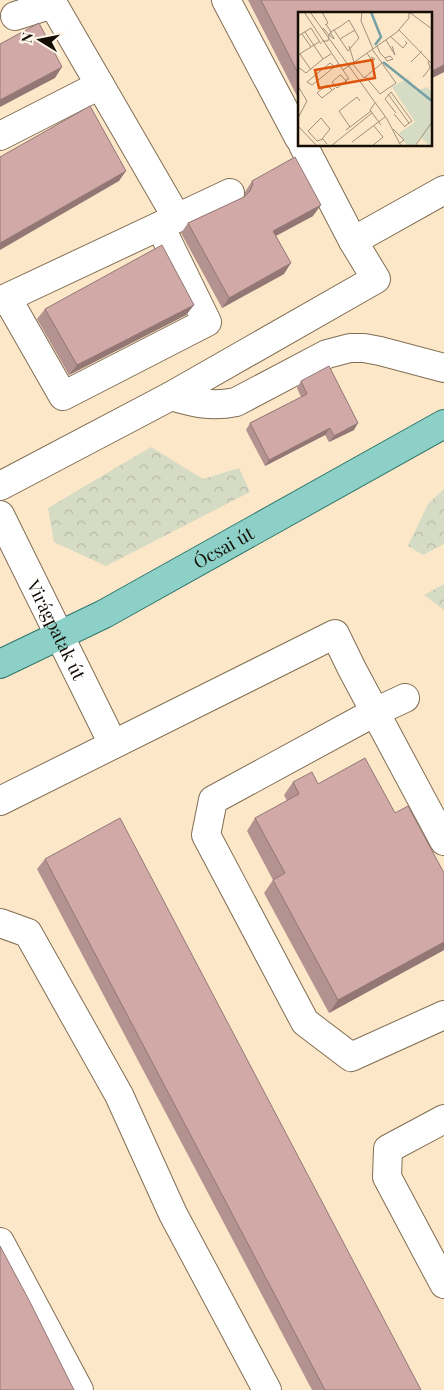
<svg xmlns="http://www.w3.org/2000/svg" width="444" height="1390" font-family="'Playfair Display',serif">
  <style>
    .forest { fill: url(#forest-crowns) }
    .lines { fill: none; stroke-linecap: round; stroke-linejoin: round }
    .minor-casing { stroke: #816e53; stroke-width: 30 }
    .major-casing { stroke: #31786c; stroke-width: 30 }
    .minor { stroke: #fff; stroke-width: 28 }
    .major { stroke: #8cd0c8; stroke-width: 28 }
    .wall { fill: #b49290 }
    .shaded-wall { fill: #927775 }
    .building { fill: #d1aaa7; stroke: #927775 }
    .labels { text-anchor: middle; dominant-baseline: central; stroke-width: 4; stroke-linejoin: round; paint-order: stroke }
    .street-label { font-size: 18px; fill: #150e05; stroke: #fff6ea }
    .inset-river { fill: none; stroke: #75a0a4; stroke-width: 2.5 }
    .inset-road { fill: none; stroke: #a0907b; stroke-width: 1 }
    .view { fill: #dd550c; fill-opacity: 0.15; stroke: #dd550c; stroke-width: 2.5 }
    .inset-edge { fill: none; stroke: #150e05; stroke-width: 2.5 }
  </style>
  <defs>
    <pattern id="forest-crowns" width="20" height="18" patternUnits="userSpaceOnUse" patternTransform="scale(1.25)"><rect width="20" height="18" fill="#d6dbc4"/><path d="M2 6a3 3 0 1 1 6 0M12 15a3 3 0 1 1 6 0" fill="none" stroke="#b7bba7"/></pattern>
  </defs>
  <rect width="100%" height="100%" fill="#fce7c9"/>
  <!-- forest -->
  <g class="forest">
    <path d="M151 447 203 479 239 468 250 492 106 566 54 542 48 508Z"/>
    <path d="M444 489V544L423 555 408 546 428 504Z"/>
    <path d="M444 584V610L424 595Z"/>
  </g>
  <g class="lines">
    <!-- minor casing -->
    <g class="minor-casing">
      <g id="minor">
        <path d="M226 0 299 138"/>
        <path d="M15 16 53 4 177 218"/>
        <path d="M0 136 100 85"/>
        <path d="M353 241 444 190"/>
        <path d="M7 298 63 396 207 322 160 226"/>
        <path d="M0 301 230 193"/>
        <path d="M171 396C195 403 212 407 236 402L327 354 350 348H364L380 351 444 368"/>
        <path d="M0 486 171 396 376 279 353 241 303 145"/>
        <path id="s1" d="M0 515 113 744"/>
        <path d="M405 698 375 712 213 800 206 835 305 1022 351 1057 444 1015"/>
        <path d="M0 801 335 634 352 669 444 841"/>
        <path d="M0 923 28 933 119 1095 173 1214 267 1390"/>
        <path d="M444 1119 388 1149 387 1177 444 1284"/>
        <path d="M0 1242 79 1390"/>
      </g>
    </g>
    <!-- major casing -->
    <g class="major-casing">
      <g id="major">
        <path id="s2" d="M0 664 104 614 444 424"/>
      </g>
    </g>
    <!-- minor -->
    <use href="#minor" class="minor"/>
    <!-- major -->
    <use href="#major" class="major"/>
  </g>
  <!-- wall -->
  <g class="wall">
    <path d="M248 0H444V72L430 79V14H299V100Z"/>
    <path d="M252 181 313 216 276 236 284 274 222 308 181 233 188 223 244 197 245 195V192Z"/>
    <path d="M194 305 186 315 69 375 37 319 45 309Z"/>
    <path d="M301 381 354 430 329 442 325 435 265 466 246 430 250 423 301 397 297 388Z"/>
    <path d="M293 782 318 784 395 813 444 873V950L329 1013 264 893 273 880 247 831 255 818 287 801 284 795Z"/>
    <path d="M45 859 421 1390H312L37 869Z"/>
  </g>
  <!-- shaded-wall -->
  <g class="shaded-wall">
    <path d="M444 65V72L430 79V72Z"/>
    <path d="M62 67 55 78 0 107V100Z"/>
    <path d="M126 171 119 181 0 250V243Z"/>
    <path d="M321 205 313 216 266 241 273 231Z"/>
    <path d="M291 263 284 274 222 308 229 298Z"/>
    <path d="M194 305 186 315 69 375 77 365Z"/>
    <path d="M358 423 354 430 329 442 334 436Z"/>
    <path d="M330 428 325 435 265 466 269 460Z"/>
    <path d="M444 942V950L329 1013 338 1000Z"/>
  </g>
  <!-- building -->
  <g class="building">
    <path d="M261 0H444V65L430 72V14H299V75Z"/>
    <path d="M39 23 62 67 0 100V44Z"/>
    <path d="M90 106 126 171 0 243V157Z"/>
    <path d="M295 157 321 205 273 231 291 263 229 298 188 223 244 197 250 191 253 184 252 181Z"/>
    <path d="M162 245 194 305 77 365 45 309Z"/>
    <path d="M329 366 358 423 334 436 330 428 269 460 250 423 307 394 301 381Z"/>
    <path d="M365 758 395 813 408 806 444 873V942L338 1000 273 880 285 873 255 818 299 794 293 782 312 772 318 784Z"/>
    <path d="M120 818 421 1390H325L45 859Z"/>
    <path d="M0 1246 30 1302 74 1390H0Z"/>
  </g>
  <g class="labels">
    <!-- street labels -->
    <g class="street-label">
      <text stroke="none"><textPath href="#s2" startOffset="252">Ócsai út</textPath></text>
      <text stroke="none"><textPath href="#s1" startOffset="128">Virágpatak út</textPath></text>
    </g>
  </g>
  <!-- overview -->
  <g transform="translate(298 12)">
    <rect width="134" height="134" fill="#fce7c9"/>
    <path d="M110 66 118 79 129 75 134 80 132 134 122 125 116 134H109L101 121 117 110 94 75Z" fill="#d6dbc4"/>
    <path class="inset-river" d="M73 0 83 25 77 33M85 50 134 89"/>
    <path class="inset-road" d="M6 0 51 67H49L48 69 39 76 34 70 42 63H43L48 69 49 70M12 0 89 107 103 134M24 0 30 11 27 13M64 0 63 9 75 37M111 0 134 17M28 12 33 20V22L36 26V27L31 23 33 20 34 19 36 18 43 14 51 8 61 26 50 39 36 18M101 18 134 52M7 20 25 47 33 42M4 22 13 35M0 24 13 16 23 32M93 25 105 36 109 31 107 29M42 27 57 18M88 28 97 43 94 34M24 29H30L31 23 25 16M51 34 56 50M79 34 82 41 87 46 89 49 95 47 92 44 87 46M69 41 74 49 77 47 73 45M2 42 13 58M0 43 21 30M113 50 124 39M54 51 66 66 84 51M0 55 8 61 25 47M37 55 32 51 9 70 14 73 40 52M45 58 99 20 111 6V0M67 64 82 82 98 71 74 37M125 65 132 56 130 49M0 74 9 89 0 106M34 78 29 73 19 81 24 86 37 76M90 82 111 111M77 91 72 98 83 113M98 101 87 87 93 80 114 109 107 114M96 102 107 115M0 114 19 134M52 115 41 99 59 85 62 89M95 117 106 128 102 131M48 118 73 99M24 127 32 117 23 106 10 119 19 129 25 127 29 132M54 130 87 105M33 134 74 101M74 134 85 125 76 114M117 134 134 110"/>
    <path class="view" d="M74 48 77 66 21 76 17 58Z"/>
    <rect width="134" height="134" class="inset-edge"/>
  </g>
  <!-- north arrow -->
  <g transform="translate(40 40) rotate(280)" stroke="#fff6ea" stroke-width="4" paint-order="stroke">
  <path d="M0-4L9 19L0 12L-9 19Z" fill="#150e05"/>
  <text y="-8" font-size="14" font-weight="bold" text-anchor="middle" fill="#150e05">N</text>
  </g>
</svg>
